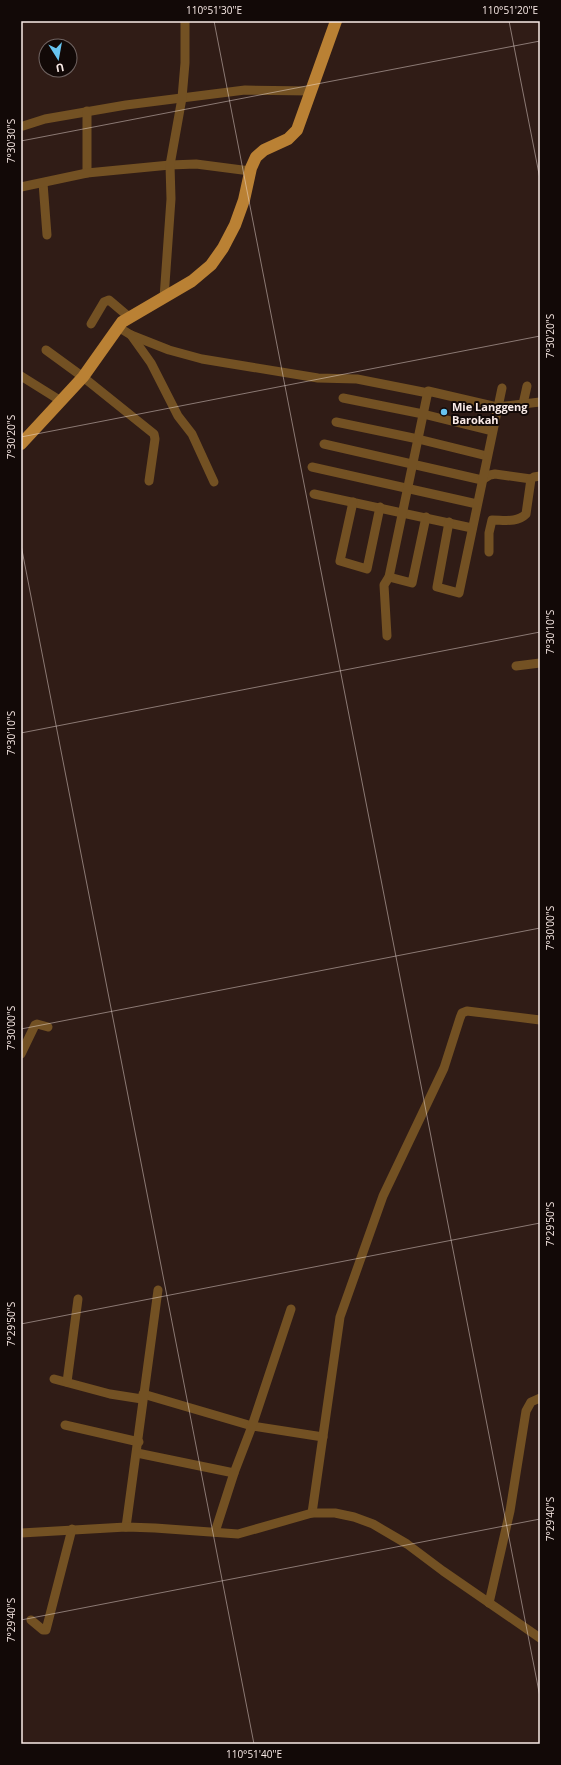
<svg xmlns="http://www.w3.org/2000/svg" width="561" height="1765" font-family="'Open Sans',sans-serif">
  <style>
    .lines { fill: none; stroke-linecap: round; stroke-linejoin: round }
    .minor { stroke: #735123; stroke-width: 9 }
    .major { stroke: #ba8134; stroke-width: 12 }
    .ticks { fill: none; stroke: #faebe7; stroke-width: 1; stroke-opacity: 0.45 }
    .poi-dot { fill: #68c4f0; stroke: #120907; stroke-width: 1.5 }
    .labels { text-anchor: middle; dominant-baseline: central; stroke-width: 4; stroke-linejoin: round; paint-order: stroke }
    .poi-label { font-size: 11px; font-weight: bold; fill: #faebe7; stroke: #120907; text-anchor: start }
    .neatline { fill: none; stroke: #faebe7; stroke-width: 1.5 }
    .ticks-label { font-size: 10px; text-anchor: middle; fill: #faebe7 }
  </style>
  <rect width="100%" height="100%" fill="#301c16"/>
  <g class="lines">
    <!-- minor -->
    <g class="minor">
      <path d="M23 126 45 119 126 105 245 90 311 91"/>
      <path d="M87 173V111"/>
      <path d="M43 183 47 235"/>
      <path d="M21 187 87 173 170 165 196 164 250 171"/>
      <path d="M164 298 171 199 170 165 182 98 185 63V21"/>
      <path d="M91 324 104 302 109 300 129 317"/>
      <path d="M118 327 131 335 169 350 202 359 318 378 357 379 428 393"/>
      <path d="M131 335 151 363 178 416 192 434 214 482"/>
      <path d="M46 350 83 377 154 434 155 439 149 481"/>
      <path d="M21 376 61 401"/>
      <path d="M343 398 423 414 492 431"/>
      <path d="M523 404 527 386"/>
      <path d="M336 422 418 439 487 456"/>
      <path d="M324 444 482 480 490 475 495 474 531 479"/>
      <path d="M312 467 477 504"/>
      <path d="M314 494 472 528"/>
      <path d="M353 502 340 561 367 569 380 507"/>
      <path d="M449 522 437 587 459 593 502 388"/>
      <path d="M489 552V533L492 520C504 520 517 523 526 514L531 479 534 477 540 476"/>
      <path d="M389 577 412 583 426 517"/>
      <path d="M387 636 384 585 389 577 428 391 497 407 540 402"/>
      <path d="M516 666 540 663"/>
      <path d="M21 1054 35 1025 37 1024 48 1027"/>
      <path d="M54 1379 110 1394 142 1399"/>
      <path d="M67 1382 78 1299"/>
      <path d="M143 1394 252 1426 323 1437"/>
      <path d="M65 1425 139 1442"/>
      <path d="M137 1453 234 1473"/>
      <path d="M312 1513 340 1317 383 1196 444 1068 460 1018 462 1013 467 1011 540 1020"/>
      <path d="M126 1527 158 1290"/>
      <path d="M215 1532 234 1473 252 1426 291 1309"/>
      <path d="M21 1533 126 1527 155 1528 238 1534 312 1513H335L354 1517 373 1524 407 1544 443 1571 540 1638"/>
      <path d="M489 1603 510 1511 526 1411 531 1402 540 1398"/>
      <path d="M31 1620 43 1630H46L72 1529"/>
    </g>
    <!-- major -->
    <path class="major" d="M21 444 83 377 122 322 192 281 211 265 223 248 235 225 244 200 251 168 256 157 264 150 288 139 297 130 336 21"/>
  </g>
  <!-- ticks -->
  <path class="ticks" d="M214 21 540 1697M509 21 540 179M21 141 540 41M21 437 540 336M21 545 254 1744M21 733 540 632M21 1029 540 928M21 1324 540 1223M21 1620 540 1519"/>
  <!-- markers -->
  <circle class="poi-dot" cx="444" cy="412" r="4"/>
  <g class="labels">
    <!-- poi labels -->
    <g class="poi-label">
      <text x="452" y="406">Mie Langgeng<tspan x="452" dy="13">Barokah</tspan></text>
    </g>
  </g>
  <!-- border -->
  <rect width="561" height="1765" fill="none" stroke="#120907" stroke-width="44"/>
  <!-- north arrow -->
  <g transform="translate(58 58) rotate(169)"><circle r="19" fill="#120907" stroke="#6f6361"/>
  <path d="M0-3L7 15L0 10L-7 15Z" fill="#68c4f0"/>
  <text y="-6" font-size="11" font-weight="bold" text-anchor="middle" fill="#faebe7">U</text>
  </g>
  <rect x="22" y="22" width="517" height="1721" class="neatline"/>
  <g class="ticks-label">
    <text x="214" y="14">110°51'30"E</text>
    <text x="510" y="14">110°51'20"E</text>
    <text transform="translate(11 141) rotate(-90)" y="4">7°30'30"S</text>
    <text transform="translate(550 336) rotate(-90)" y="4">7°30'20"S</text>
    <text transform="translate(11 437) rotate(-90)" y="4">7°30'20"S</text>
    <text transform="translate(550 632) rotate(-90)" y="4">7°30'10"S</text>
    <text transform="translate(11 733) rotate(-90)" y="4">7°30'10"S</text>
    <text transform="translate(550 928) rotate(-90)" y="4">7°30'00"S</text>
    <text transform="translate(11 1028) rotate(-90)" y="4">7°30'00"S</text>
    <text transform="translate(550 1224) rotate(-90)" y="4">7°29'50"S</text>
    <text transform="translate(11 1324) rotate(-90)" y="4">7°29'50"S</text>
    <text transform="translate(550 1519) rotate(-90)" y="4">7°29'40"S</text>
    <text transform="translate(11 1620) rotate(-90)" y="4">7°29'40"S</text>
    <text x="254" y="1758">110°51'40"E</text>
  </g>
</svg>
